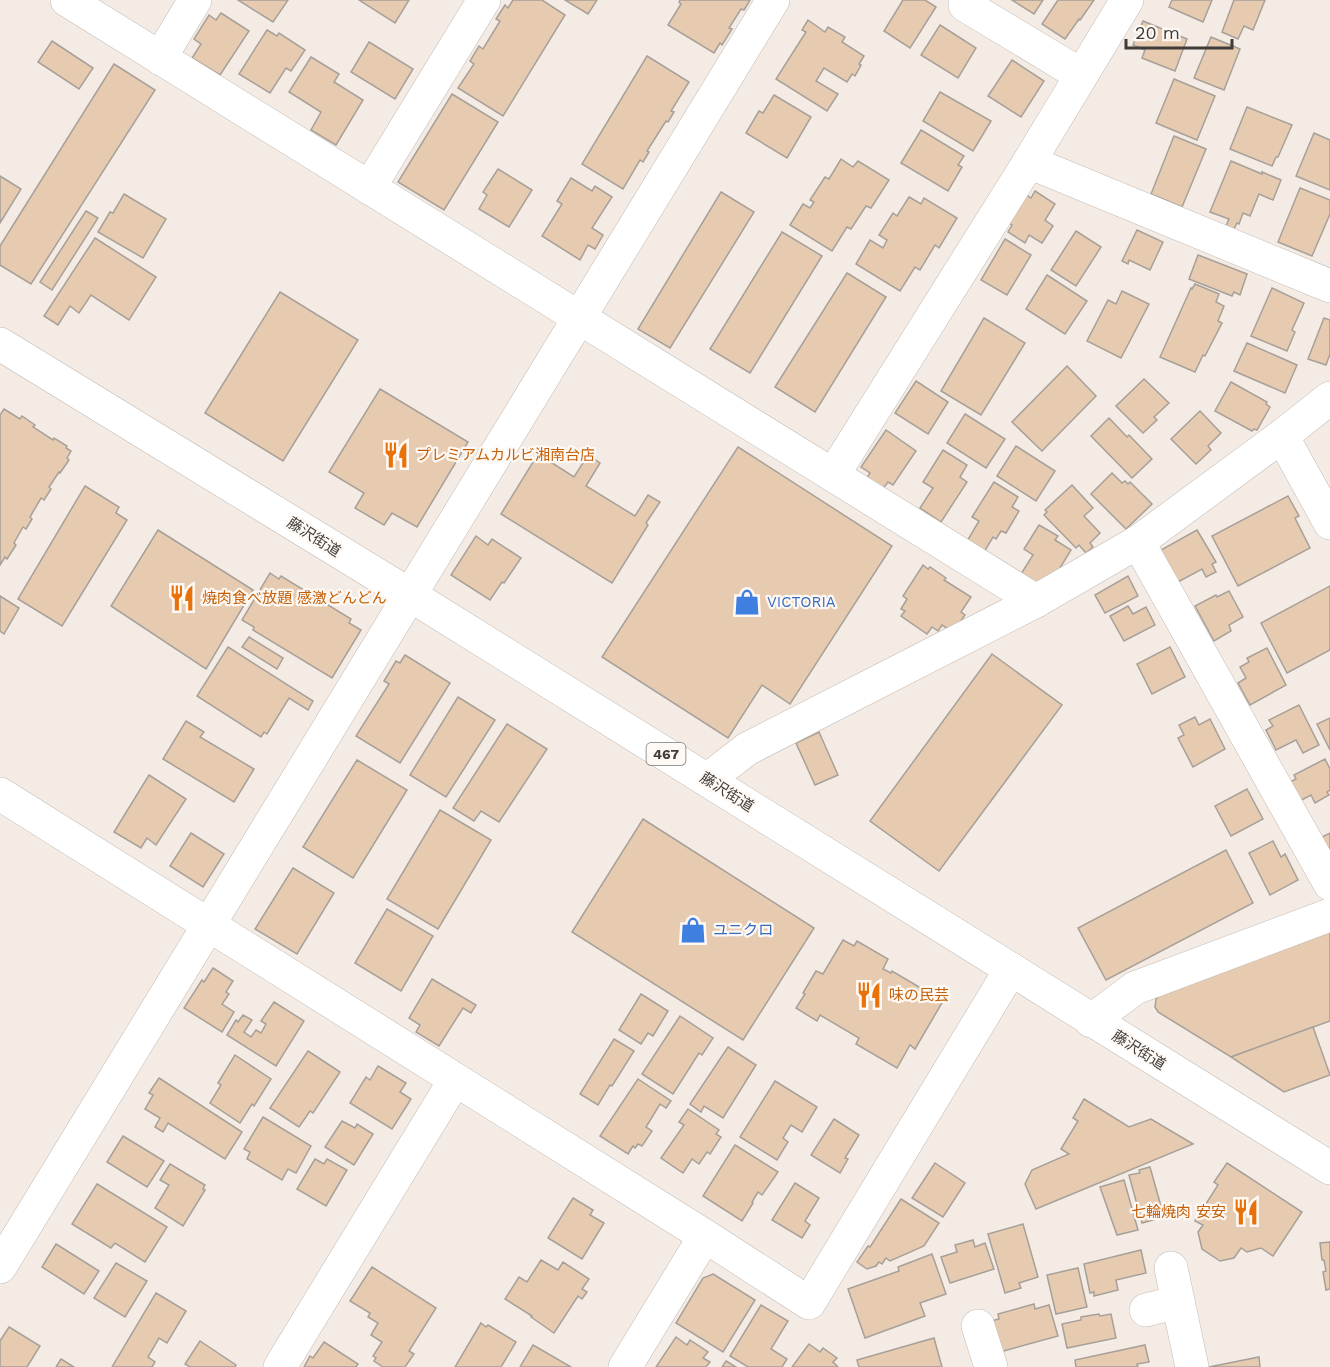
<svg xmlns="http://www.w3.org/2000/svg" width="1330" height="1367" font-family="'Work Sans','Noto Sans JP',sans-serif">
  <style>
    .building { fill: #e7cbb1; stroke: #a7a099; stroke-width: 1.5 }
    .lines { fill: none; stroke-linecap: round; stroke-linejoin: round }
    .minor-casing { stroke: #c3bbb5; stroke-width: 34 }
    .highway-casing { stroke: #c3bbb5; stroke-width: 34 }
    .minor { stroke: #fff; stroke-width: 33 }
    .highway { stroke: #fff; stroke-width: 33 }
    .labels { text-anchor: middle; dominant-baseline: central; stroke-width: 4.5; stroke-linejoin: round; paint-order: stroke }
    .shield { fill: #fef9f5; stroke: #787571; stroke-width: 1.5 }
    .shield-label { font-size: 14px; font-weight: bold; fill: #3f3c39 }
    .food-label { font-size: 15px; fill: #c56008; stroke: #fef9f5; text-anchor: start }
    .street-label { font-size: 15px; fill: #3f3c39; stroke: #fef9f5 }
    .shop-label { font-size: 15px; fill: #366cbe; stroke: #fef9f5; text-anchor: start }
  </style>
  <rect width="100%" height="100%" fill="#f3ebe4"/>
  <!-- building -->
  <g class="building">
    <path d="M238 0H288L273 22Z"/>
    <path d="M359 0H409L395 23Z"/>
    <path d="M513 0H542L565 15 503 116 458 88 474 64 470 61 479 46 483 49 500 21 496 19 505 5 508 8Z"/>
    <path d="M565 0H597L588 14Z"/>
    <path d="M680 0H750L744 10 741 9 729 28 732 29 722 45 720 43 714 53 668 25 681 4 679 2Z"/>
    <path d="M903 0H925L936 7 910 48 884 31Z"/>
    <path d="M1012 0H1043L1034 14Z"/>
    <path d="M1058 0H1094L1080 20 1079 19 1065 39 1042 24Z"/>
    <path d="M1171 0H1212L1203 22 1169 7 1172 0Z"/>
    <path d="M1234 0H1265L1253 30 1244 26 1238 39 1222 32Z"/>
    <path d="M221 13 249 31 220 75 192 58 201 44 194 39 209 15 216 20Z"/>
    <path d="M808 20 825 32 828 27 845 37 842 42 864 56 859 64 861 65 855 76 852 74 847 82 824 68 816 81 838 94 827 111 776 79 806 32 802 30Z"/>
    <path d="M1143 21 1187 39 1175 71 1142 58 1145 50 1133 45Z"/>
    <path d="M940 25 976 48 958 78 921 55Z"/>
    <path d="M267 30 277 36 279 33 305 50 291 71 286 68 270 93 239 74Z"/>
    <path d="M1211 37 1240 49 1224 90 1194 78Z"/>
    <path d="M52 41 93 68 79 89 38 62Z"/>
    <path d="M369 42 413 69 395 99 351 72Z"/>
    <path d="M647 56 689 82 671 111 674 112 668 122 666 121 647 151 649 152 643 162 640 160 623 189 582 164Z"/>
    <path d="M311 57 339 74 334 82 363 100 336 145 311 130 321 112 289 92Z"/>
    <path d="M1012 60 1044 81 1021 117 988 96Z"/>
    <path d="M114 64 155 90 31 284 0 265V246Z"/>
    <path d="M1174 79 1215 96 1197 140 1156 123Z"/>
    <path d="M940 92 991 121 973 151 923 121Z"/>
    <path d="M452 94 498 122 444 210 398 182Z"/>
    <path d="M774 95 811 117 787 158 746 133 759 111 763 113Z"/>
    <path d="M1247 107 1292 125 1278 157H1276L1272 166 1230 149Z"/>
    <path d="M921 130 964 156 958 165 962 167 948 191 901 163Z"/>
    <path d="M1314 133 1330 140V190L1296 176Z"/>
    <path d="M1174 136 1206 149 1182 207 1151 194Z"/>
    <path d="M841 159 853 167 858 161 889 180 871 208 866 206 851 229 847 227 832 251 790 225 803 204 810 208 814 202 810 200 825 177 829 179Z"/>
    <path d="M1231 161 1262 174V172L1281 180 1273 200 1259 194 1250 216 1243 213 1239 224 1237 223 1234 229 1226 226 1229 219 1210 212Z"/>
    <path d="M498 169 532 190 509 227 479 209 487 195 483 192Z"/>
    <path d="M0 176 21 189 0 223Z"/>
    <path d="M571 178 592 191 595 186 612 197 592 228 603 235 595 249 588 245 580 260 542 236 562 204 557 201Z"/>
    <path d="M1300 188 1330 200V214L1312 256 1278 242Z"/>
    <path d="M1035 191 1055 204 1045 220 1053 226 1042 243 1029 235 1025 243 1008 232 1012 225 1009 223 1027 195 1031 198Z"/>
    <path d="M721 192 754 212 670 348 638 329Z"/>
    <path d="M124 194 166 219 143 258 98 232 110 212 113 213Z"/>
    <path d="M909 197 921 204 924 198 957 218 939 248 935 245 920 270 915 267 900 291 856 264 870 240 883 248 887 240 879 235 893 213 897 216Z"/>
    <path d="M86 211 98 218 52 290 40 282Z"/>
    <path d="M1137 230 1163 242 1150 270 1129 260 1128 264 1122 261Z"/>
    <path d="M1076 231 1101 247 1076 286 1051 270Z"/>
    <path d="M782 232 822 256 750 373 710 349Z"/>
    <path d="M95 238 156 277 129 320 91 295 79 313 70 306 58 325 44 316Z"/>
    <path d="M1005 239 1031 255 1007 295 981 280Z"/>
    <path d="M1198 255 1247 274 1240 295 1234 292 1232 296 1189 279Z"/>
    <path d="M847 273 886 297 815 412 775 387Z"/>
    <path d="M1047 275 1087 301 1065 334 1026 309Z"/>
    <path d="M1195 284 1219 294 1216 302 1224 306 1218 321 1222 323 1205 356 1203 355 1195 372 1160 357 1191 288 1192 289Z"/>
    <path d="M1272 288 1304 303 1292 330 1295 332 1287 351 1251 336Z"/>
    <path d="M1122 291 1149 304 1121 358 1087 341 1108 300 1116 304Z"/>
    <path d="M280 292 358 340 283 461 205 413Z"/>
    <path d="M984 318 1025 343 981 415 941 391Z"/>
    <path d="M1324 318 1330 320V354L1326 365 1308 359Z"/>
    <path d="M1247 343 1297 365 1285 393 1234 371Z"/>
    <path d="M1067 366 1096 396 1042 451 1012 422Z"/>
    <path d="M1144 379 1169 403 1154 417 1157 420 1143 433 1116 406Z"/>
    <path d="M916 381 948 402 928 434 895 413Z"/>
    <path d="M1231 382 1267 402 1266 404 1270 407 1257 430 1254 429 1252 431 1215 411Z"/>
    <path d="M380 389 468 442 417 527 392 513 384 525 355 508 364 493 329 472Z"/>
    <path d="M4 409 20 419 22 416 35 425 33 427 53 440 54 438 67 446 66 448 71 451 67 458 69 460 60 473 59 472 49 487 51 489 44 500 41 498 30 517 32 519 26 529 23 527 14 543 16 545 7 559 5 557 0 565V415Z"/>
    <path d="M1200 411 1221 433 1208 446 1211 450 1196 464 1171 439Z"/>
    <path d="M965 414 1005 439 986 468 947 443Z"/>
    <path d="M1109 418 1127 437 1129 435 1152 459 1132 478 1091 436Z"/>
    <path d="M886 430 916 451 893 485 888 482 882 490 866 479 870 473 861 467Z"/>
    <path d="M1016 446 1055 471 1036 501 997 476Z"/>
    <path d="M738 447 892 546 790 704 762 685 728 738 602 657Z"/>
    <path d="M943 450 967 465 960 477 967 482 941 522 920 508 933 488 923 482Z"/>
    <path d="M538 454 574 477 588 455 600 463 586 486 635 516 648 495 660 502 646 523 648 525 612 583 501 514Z"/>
    <path d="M1112 473 1122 483 1125 481 1128 484 1130 482 1152 504 1126 529 1091 494Z"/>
    <path d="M994 482 1018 497 1012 507 1019 511 1006 533 1001 531 996 539 993 537 983 554 966 543 979 521 972 517Z"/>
    <path d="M1072 485 1093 508 1084 516 1100 533 1090 543 1093 547 1086 553 1079 545 1076 548 1044 515 1047 512 1045 510Z"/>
    <path d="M85 486 119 507 116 513 127 520 62 626 18 599Z"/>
    <path d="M1288 496 1299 516 1295 518 1310 548 1238 586 1212 536Z"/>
    <path d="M1039 525 1058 536 1055 540 1071 550 1052 581 1041 587 1021 574 1033 555 1024 549Z"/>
    <path d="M158 530 253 590 206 669 111 606Z"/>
    <path d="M1197 530 1216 562 1212 564 1216 572 1206 577 1202 569 1178 582 1161 550Z"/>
    <path d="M476 536 488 545 492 539 521 558 504 583 502 582 490 600 451 575Z"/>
    <path d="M923 565 928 569 930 567 946 578 944 580 971 597 961 612 965 615 953 632 942 625 938 631 932 627 927 634 901 616 905 611 901 609 907 599 903 596Z"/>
    <path d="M270 573 279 579 281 576 351 619 349 623 361 630 332 678 253 630 254 627 242 620Z"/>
    <path d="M1128 576 1138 596 1105 613 1095 595Z"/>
    <path d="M1330 586V650L1287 673 1261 623Z"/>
    <path d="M1229 591 1243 617 1229 625 1231 631 1214 641 1195 606 1216 595 1217 597Z"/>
    <path d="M0 596 19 608 4 634 0 631Z"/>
    <path d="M1128 606 1133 614 1146 607 1155 625 1124 641 1110 616Z"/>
    <path d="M249 637 283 658 277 669 242 647Z"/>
    <path d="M228 647 313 701 308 710 289 698 267 734 264 732 261 737 197 696Z"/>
    <path d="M1170 647 1185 677 1152 694 1137 664Z"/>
    <path d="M1267 648 1286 685 1250 705 1238 683 1246 678 1240 667 1249 662 1247 658Z"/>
    <path d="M992 654 1062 705 939 871 870 821Z"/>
    <path d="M405 655 450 683 400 763 356 736 389 684 384 681 396 661 400 663Z"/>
    <path d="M458 697 495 720 446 797 410 775Z"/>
    <path d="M1299 705 1319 745 1303 753 1296 740 1276 750 1266 730 1273 726 1269 720Z"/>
    <path d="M1195 717 1199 725 1210 719 1225 749 1193 767 1178 738 1184 735 1179 725Z"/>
    <path d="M1330 718V750L1317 724Z"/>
    <path d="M186 721 204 732 200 737 254 769 234 802 163 759Z"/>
    <path d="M507 724 547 749 499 822 481 811 474 821 453 808Z"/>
    <path d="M819 732 838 775 815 785 796 743Z"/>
    <path d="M1325 759 1330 769V790L1327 792 1329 795 1315 803 1311 795 1298 802 1288 783 1296 779 1294 775Z"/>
    <path d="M357 760 407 790 353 878 303 847Z"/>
    <path d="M149 775 186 799 156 845 147 838 141 848 114 832Z"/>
    <path d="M1247 789 1263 819 1231 836 1215 806Z"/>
    <path d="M440 810 491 840 438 929 387 899Z"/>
    <path d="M643 819 814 928 743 1040 572 932Z"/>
    <path d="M191 833 224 854 203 887 170 866Z"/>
    <path d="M1330 833V862L1318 839Z"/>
    <path d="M1273 841 1281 857 1285 854 1298 880 1270 895 1249 853Z"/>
    <path d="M1226 850 1253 903 1106 980 1078 928Z"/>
    <path d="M293 868 334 893 297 954 255 929Z"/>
    <path d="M387 909 433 936 401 991 355 963Z"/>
    <path d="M1330 932V1021L1231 1057 1158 1012 1155 1007 1156 999 1161 994Z"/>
    <path d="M843 940 854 946 857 941 888 959 883 969 891 973 892 971 943 1001 915 1049 910 1045 897 1068 856 1044 859 1038 820 1015 817 1021 796 1008 805 994 803 993 816 971 823 974Z"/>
    <path d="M213 968 233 981 226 992 229 994 222 1004 234 1012 222 1032 184 1008 202 980 204 982Z"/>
    <path d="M432 979 476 1005 471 1013 463 1008 439 1046 416 1032 420 1025 409 1018Z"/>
    <path d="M641 994 668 1011 653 1036 648 1033 641 1044 619 1030Z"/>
    <path d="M274 1002 304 1021 276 1066 227 1035 236 1020 238 1022 243 1015 252 1020 244 1032 251 1037 256 1030 261 1033 266 1024 261 1021Z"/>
    <path d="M680 1016 713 1038 702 1055 699 1053 673 1094 642 1074Z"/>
    <path d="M1313 1027 1330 1075 1284 1092 1231 1057Z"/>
    <path d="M614 1039 634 1051 612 1086 610 1085 598 1105 580 1094Z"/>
    <path d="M728 1047 756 1065 723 1118 704 1106 701 1112 690 1104Z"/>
    <path d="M308 1051 340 1072 313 1113 310 1111 299 1127 270 1108Z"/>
    <path d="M235 1055 271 1079 254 1106 252 1104 240 1123 210 1103 221 1085 218 1083Z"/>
    <path d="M378 1066 406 1083 400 1092 411 1099 392 1129 350 1103 366 1077 370 1080Z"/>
    <path d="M159 1078 242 1132 225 1159 168 1123 163 1132 155 1127 160 1118 145 1109 153 1095 149 1093Z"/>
    <path d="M638 1079 671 1101 666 1108 660 1104 646 1127 652 1131 642 1146 638 1144 635 1148 633 1146 628 1154 600 1136Z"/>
    <path d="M775 1081 817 1107 802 1132 791 1125 783 1138 788 1142 777 1160 740 1137Z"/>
    <path d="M1084 1099 1129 1127 1151 1119 1193 1144 1036 1209 1025 1184 1032 1170 1069 1154 1061 1149 1078 1121 1073 1118Z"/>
    <path d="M688 1109 719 1130 716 1134 721 1137 710 1154 707 1152 699 1164 692 1159 683 1173 661 1158 684 1125 679 1122Z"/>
    <path d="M263 1117 311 1146 296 1173 288 1169 282 1180 247 1159 250 1152 244 1149Z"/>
    <path d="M834 1119 859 1135 845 1158 848 1159 840 1173 811 1155Z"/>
    <path d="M342 1121 355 1128 357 1124 373 1134 354 1165 325 1147Z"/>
    <path d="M123 1136 164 1161 147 1187 107 1162Z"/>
    <path d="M735 1145 778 1172 762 1195 758 1192 752 1202 753 1203 742 1221 703 1196Z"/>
    <path d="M315 1159 324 1164 327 1159 347 1170 326 1206 297 1189Z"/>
    <path d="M935 1163 965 1183 943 1217 912 1198Z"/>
    <path d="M1227 1163 1302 1212 1273 1256 1261 1248 1247 1252 1241 1248 1234 1258 1220 1261 1202 1249 1198 1232 1203 1225 1195 1221 1218 1185 1214 1182Z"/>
    <path d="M170 1164 205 1185 203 1189 205 1190 183 1226 155 1208 169 1185 160 1180Z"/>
    <path d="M1150 1167 1164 1217 1142 1223 1129 1175 1140 1173 1139 1170Z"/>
    <path d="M1124 1180 1138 1230 1117 1235 1100 1187Z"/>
    <path d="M795 1183 819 1198 805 1221 810 1225 802 1238 772 1220Z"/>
    <path d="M97 1184 167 1227 145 1262 115 1243 111 1248 72 1224Z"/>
    <path d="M573 1198 593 1210 590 1215 604 1223 582 1259 548 1238Z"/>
    <path d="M901 1199 939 1223 924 1246 890 1261 886 1258 882 1264 879 1262 876 1266 867 1269 857 1262 868 1246 870 1247Z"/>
    <path d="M1023 1224 1038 1277 1019 1283 1021 1288 1005 1293 988 1234Z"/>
    <path d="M973 1240 975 1247 985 1243 994 1269 950 1283 941 1257 957 1252 955 1245Z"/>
    <path d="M1330 1242V1289L1326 1290 1323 1272 1326 1271 1324 1260H1322L1320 1243Z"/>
    <path d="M56 1244 99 1271 84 1294 42 1267Z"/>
    <path d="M1141 1250 1146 1273 1116 1280 1118 1290 1094 1296V1292L1090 1293 1084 1264Z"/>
    <path d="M932 1254 946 1294 920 1303 925 1316 865 1338 848 1289 899 1271 898 1267Z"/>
    <path d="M541 1260 558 1270 563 1262 589 1279 582 1289 587 1292 582 1299 578 1296 554 1333 531 1317 532 1316 505 1299 519 1277 527 1282Z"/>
    <path d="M116 1263 147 1281 125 1317 94 1298Z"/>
    <path d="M372 1267 436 1308 409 1351 414 1354 405 1367H383L374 1361 376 1358 373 1356 382 1342 371 1335 378 1323 368 1317 370 1313 350 1301Z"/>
    <path d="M1078 1268 1087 1307 1056 1314 1047 1275Z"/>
    <path d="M713 1274 755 1300 723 1352 676 1323 703 1278Z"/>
    <path d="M156 1293 186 1311 167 1343 159 1338 148 1357 155 1362 152 1367H112Z"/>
    <path d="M1034 1304 1035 1309 1049 1305 1058 1336 1000 1352 991 1321 999 1319 998 1314Z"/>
    <path d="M761 1305 788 1321 771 1349 787 1359 782 1367H748L730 1356Z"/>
    <path d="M1099 1314 1100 1316 1111 1314 1116 1338 1067 1348 1062 1324 1081 1320V1317Z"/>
    <path d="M481 1323 486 1327 488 1325 516 1342 501 1367H455Z"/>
    <path d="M9 1327 40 1346 27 1367H0V1341Z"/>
    <path d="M676 1337 687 1345 690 1340 708 1352 703 1358 710 1362 706 1367H656Z"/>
    <path d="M934 1338 942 1367H859L857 1360Z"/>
    <path d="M200 1341 236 1365 235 1367H190L185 1364Z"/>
    <path d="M324 1342 358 1364 356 1367H304L310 1356 313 1358Z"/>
    <path d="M809 1344 820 1352 823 1348 837 1358 833 1362 838 1367H792Z"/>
    <path d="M533 1345 571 1367H520Z"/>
    <path d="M1145 1345 1149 1362 1137 1364 1138 1367H1076L1075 1360Z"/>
    <path d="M1259 1357 1260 1367H1209Z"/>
    <path d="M61 1359 74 1367H56Z"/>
    <path d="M726 1361 736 1367H722Z"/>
  </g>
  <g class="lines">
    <!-- minor casing -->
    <g class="minor-casing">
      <g id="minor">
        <path d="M67 0 1036 601"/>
        <path d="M965 5 1081 75"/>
        <path d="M160 58 195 0"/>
        <path d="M1029 162 1330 286"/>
        <path d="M369 188 484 0"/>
        <path d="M1282 436 1330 523"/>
        <path d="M833 475 1029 162 1127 0"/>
        <path d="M1138 542 1330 884"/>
        <path d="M707 780 747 749 1036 601 1138 542 1282 436 1330 398"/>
        <path d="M0 794 705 1236 809 1303 1011 969"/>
        <path d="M1091 1021 1135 988 1330 915"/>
        <path d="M0 1267C258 845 513 421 773 0"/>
        <path d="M1171 1268 1192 1367"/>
        <path d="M1146 1310 1178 1302"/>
        <path d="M978 1326 991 1367"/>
        <path d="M280 1367 455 1080"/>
        <path d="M625 1367 705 1236"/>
      </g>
    </g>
    <!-- highway casing -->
    <g class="highway-casing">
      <path id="highway" d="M0 344 410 595 1330 1168"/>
    </g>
    <!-- minor -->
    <use href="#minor" class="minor"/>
    <!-- highway -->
    <use href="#highway" class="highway"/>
  </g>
  <!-- icons -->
  <defs>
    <g id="restaurant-bare" transform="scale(2.07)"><path d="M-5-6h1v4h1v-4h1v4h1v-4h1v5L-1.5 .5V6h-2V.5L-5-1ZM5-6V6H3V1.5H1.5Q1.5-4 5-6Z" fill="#e8710a" stroke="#fef9f5" stroke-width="2.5" paint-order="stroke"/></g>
    <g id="shop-bare" transform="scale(2.07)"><path d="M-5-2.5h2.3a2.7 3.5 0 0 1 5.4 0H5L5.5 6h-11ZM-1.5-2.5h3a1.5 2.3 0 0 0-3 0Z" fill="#3f7fe0" stroke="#fef9f5" stroke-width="2.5" paint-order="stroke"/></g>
  </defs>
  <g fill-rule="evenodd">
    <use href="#restaurant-bare" x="396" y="455"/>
    <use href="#restaurant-bare" x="182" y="598"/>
    <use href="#shop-bare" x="747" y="602"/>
    <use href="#shop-bare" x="693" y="930"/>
    <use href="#restaurant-bare" x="869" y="995"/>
    <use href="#restaurant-bare" x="1246" y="1212"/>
  </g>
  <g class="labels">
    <!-- shield labels -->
    <rect class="shield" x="646.5" y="743" width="39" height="22" rx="4.5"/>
    <g class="shield-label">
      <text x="666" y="754">467</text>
    </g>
    <!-- food labels -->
    <g class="food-label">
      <text x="416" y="455">プレミアムカルビ湘南台店</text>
      <text x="202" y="598">焼肉食べ放題 感激どんどん</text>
      <text x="889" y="995">味の民芸</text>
      <text x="1226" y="1212" text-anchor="end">七輪焼肉 安安</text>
    </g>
    <!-- street labels -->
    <g class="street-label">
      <text transform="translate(314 537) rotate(32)">藤沢街道</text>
      <text transform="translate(727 792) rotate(32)">藤沢街道</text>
      <text transform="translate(1139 1050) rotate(32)">藤沢街道</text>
    </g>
    <!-- shop labels -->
    <g class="shop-label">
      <text x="767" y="602">VICTORIA</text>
      <text x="713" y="930">ユニクロ</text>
    </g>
  </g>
  <!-- scale -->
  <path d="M1126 39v9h106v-9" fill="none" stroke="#3f3c39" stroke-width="3"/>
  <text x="1135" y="39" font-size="18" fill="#3f3c39" stroke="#fef9f5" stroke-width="4.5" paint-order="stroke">20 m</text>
</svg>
